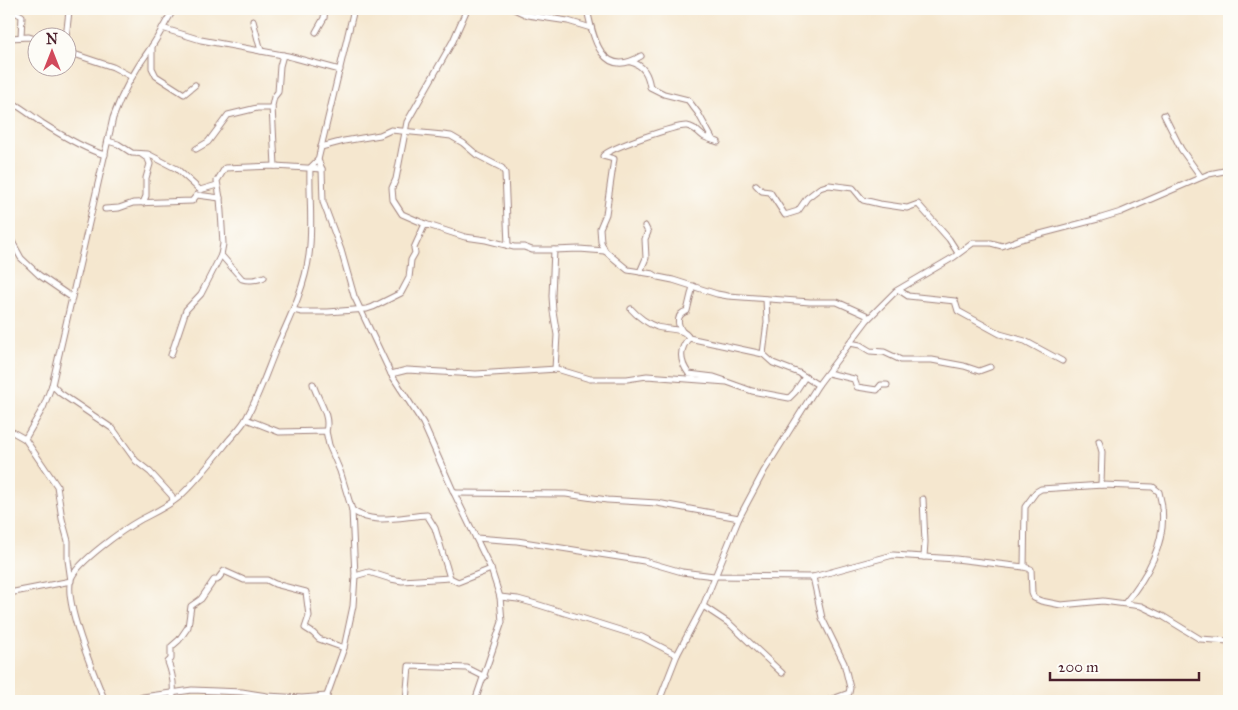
<svg xmlns="http://www.w3.org/2000/svg" width="1238" height="710" font-family="'IM FELL Great Primer',serif">
  <style>
    .lines { fill: none; stroke-linecap: round; stroke-linejoin: round }
    .minor-casing { stroke: #a0837d; stroke-width: 7 }
    .minor { stroke: #fff; stroke-width: 5 }
  </style>
  <rect width="100%" height="100%" fill="#fdfcf7"/>
  <filter id="ink" filterUnits="userSpaceOnUse"><feTurbulence type="fractalNoise" baseFrequency=".02" numOctaves="2"/><feDisplacementMap in="SourceGraphic" scale="10" xChannelSelector="R" yChannelSelector="G"/><feConvolveMatrix kernelMatrix="1 2 1 2 8 2 1 2 1" color-interpolation-filters="sRGB"/></filter>
  <filter id="wash" filterUnits="userSpaceOnUse"><feTurbulence type="fractalNoise" baseFrequency=".0096" numOctaves="4" result="noise"/><feDisplacementMap in="SourceGraphic" scale="20" xChannelSelector="R" yChannelSelector="G"/><feGaussianBlur stdDeviation="1.12" result="paint"/><feColorMatrix in="noise" values="0 0 0 0 0 0 0 0 0 0 0 0 0 0 0 0 0 1.4 0 .05"/><feComposite in="paint" operator="in"/></filter>
  <g filter="url(#wash)">
    <rect width="100%" height="100%" fill="#f5e7cf"/>
  </g>
  <g filter="url(#ink)">
    <g class="lines">
      <!-- minor casing -->
      <g class="minor-casing">
        <g id="minor">
          <path d="M13 9V11L22 16 21 37"/>
          <path d="M354 9 318 160 322 169 323 202 341 250 354 296 391 374 423 423 454 493 491 569 500 597 502 622 475 701"/>
          <path d="M514 9 527 15 568 21 591 28"/>
          <path d="M587 9C593 38 602 80 641 56"/>
          <path d="M253 21 261 51"/>
          <path d="M162 28 201 40 288 56 340 70"/>
          <path d="M316 32 324 18 325 9"/>
          <path d="M9 38 29 37 38 40"/>
          <path d="M66 38 69 11 71 9"/>
          <path d="M152 46V68L156 76 184 94 195 85"/>
          <path d="M68 52 113 67 132 77"/>
          <path d="M631 62C644 65 648 75 650 87L664 94 688 100 698 113 713 140"/>
          <path d="M9 101C23 108 30 115 42 123 61 135 84 149 105 155"/>
          <path d="M1164 115 1181 149 1201 177"/>
          <path d="M108 141 118 144 132 153 148 154 177 169 200 190 217 185"/>
          <path d="M321 147 344 141 380 135 391 130 443 135 451 136 463 143 477 155 502 168 505 173 508 246"/>
          <path d="M196 149 208 142 228 115 257 108H272"/>
          <path d="M141 154 148 159 150 164 146 178V196L143 203"/>
          <path d="M275 166 272 106 274 97 278 92 280 66 283 55"/>
          <path d="M756 185 762 191 770 192 785 215 798 211 807 198 820 188 829 185 853 188 863 200 880 204 907 208 918 204 949 239 958 253"/>
          <path d="M105 209 119 208 133 203 192 201 197 195 220 198"/>
          <path d="M425 224 402 214 393 200 392 188 396 179 407 122 453 41 467 9"/>
          <path d="M9 236 21 258 39 275 71 297"/>
          <path d="M554 250 552 296 553 311 557 335 555 369"/>
          <path d="M605 251 601 242 600 228 606 214 614 159 603 156C609 148 676 125 687 126 697 128 697 132 703 136 707 139 713 140 718 142"/>
          <path d="M221 255 242 279C248 281 259 280 264 277"/>
          <path d="M640 272 646 258 645 239 648 232 645 226"/>
          <path d="M899 290 908 296 955 301 958 311 1000 334 1025 341 1062 361"/>
          <path d="M631 309C637 316 648 324 657 327 667 330 684 327 689 338L763 354 773 363 799 373 818 385"/>
          <path d="M293 310 302 312H328L367 309 373 307 401 293 409 278 411 260 415 253 414 248 425 224 465 237 486 240 514 247H524L532 250H554L579 249 605 251 628 270 653 274 658 277 673 280 717 294 728 296 810 302H837L866 315 868 319"/>
          <path d="M682 331C677 324 676 314 687 311L693 286"/>
          <path d="M689 338C678 350 680 362 689 374L714 377 723 380"/>
          <path d="M850 343 860 345 870 351 884 352 901 360H932L964 366 979 371 990 367"/>
          <path d="M763 354 767 322 766 299"/>
          <path d="M171 355 186 310 201 294 221 255 223 244 222 227 220 198 217 181 225 168 275 166 322 169"/>
          <path d="M828 373 854 379 857 387 877 390 881 385H887"/>
          <path d="M391 374 407 370 476 374 557 369 590 379H627L647 376 727 382 752 391 789 398 795 392 805 377"/>
          <path d="M313 384C317 399 331 415 326 431"/>
          <path d="M52 385 60 393 113 429 136 461 150 472 172 496 173 501"/>
          <path d="M246 419 279 432 326 431 329 445 340 471 352 510 355 576 353 606 344 648 325 701"/>
          <path d="M9 430 25 439 57 486 62 519 68 541V560L71 581 9 593"/>
          <path d="M25 439 43 408 52 385 113 118C122 92 136 68 152 46 160 34 166 21 174 9"/>
          <path d="M1099 441 1102 452 1101 485"/>
          <path d="M454 493 566 494 607 500 657 503 739 518"/>
          <path d="M923 499 925 542 924 557"/>
          <path d="M352 510C372 526 403 516 427 515L435 528 450 578 458 582 491 569"/>
          <path d="M476 538 517 541 644 561 682 572 714 576 813 577 893 555 956 559 1024 567 1031 569 1032 593 1034 598 1041 601 1061 605 1103 601 1141 606 1164 617 1200 639 1229 641"/>
          <path d="M1024 567 1025 507 1036 492 1041 489 1103 485 1153 487 1159 492C1171 533 1151 572 1125 603"/>
          <path d="M355 576 369 572 391 579 402 581 450 578"/>
          <path d="M813 577 822 618 844 663 850 688 849 693 827 701"/>
          <path d="M500 597 518 599 536 604 642 637 677 655"/>
          <path d="M703 606 730 624 782 673"/>
          <path d="M105 701C95 677 63 602 71 579 77 562 124 529 140 520 153 513 167 507 179 497 197 481 213 460 229 440 235 433 243 425 247 417 260 393 268 368 278 344 291 315 305 286 309 255 313 226 309 197 310 168L318 160"/>
          <path d="M131 701 143 697 192 690 242 692 267 696 302 698 327 696"/>
          <path d="M172 701C175 687 173 675 168 662L171 659V647L179 640 188 627 191 606 201 599 214 580H217L224 571 244 580H267L275 584 306 592 309 616 305 628 313 633 319 639 344 648"/>
          <path d="M406 701 409 666 467 668 485 677"/>
          <path d="M659 701 677 655 703 606 739 518 764 471 818 385 868 319 896 291 954 257 973 243H991L1002 246 1021 239 1098 219 1121 212 1209 174 1229 170"/>
        </g>
      </g>
      <!-- minor -->
      <use href="#minor" class="minor"/>
    </g>
  </g>
  <!-- margin -->
  <rect width="1238" height="710" fill="none" stroke="#fdfcf7" stroke-width="30"/>
  <!-- north arrow -->
  <g transform="translate(52 52)"><circle r="24" fill="#fdfcf7" stroke="#b5a4a5"/>
  <path d="M0-4L9 19L0 12L-9 19Z" fill="#d1495b"/>
  <text y="-8" font-size="14" font-weight="bold" text-anchor="middle" fill="#4a1f2b">N</text>
  </g>
  <!-- scale -->
  <path d="M1050 672v8h149v-8" fill="none" stroke="#4a1f2b" stroke-width="2.5"/>
  <text x="1058" y="672" font-size="15" fill="#4a1f2b" stroke="#fdfcf7" stroke-width="4" paint-order="stroke">200 m</text>
</svg>
